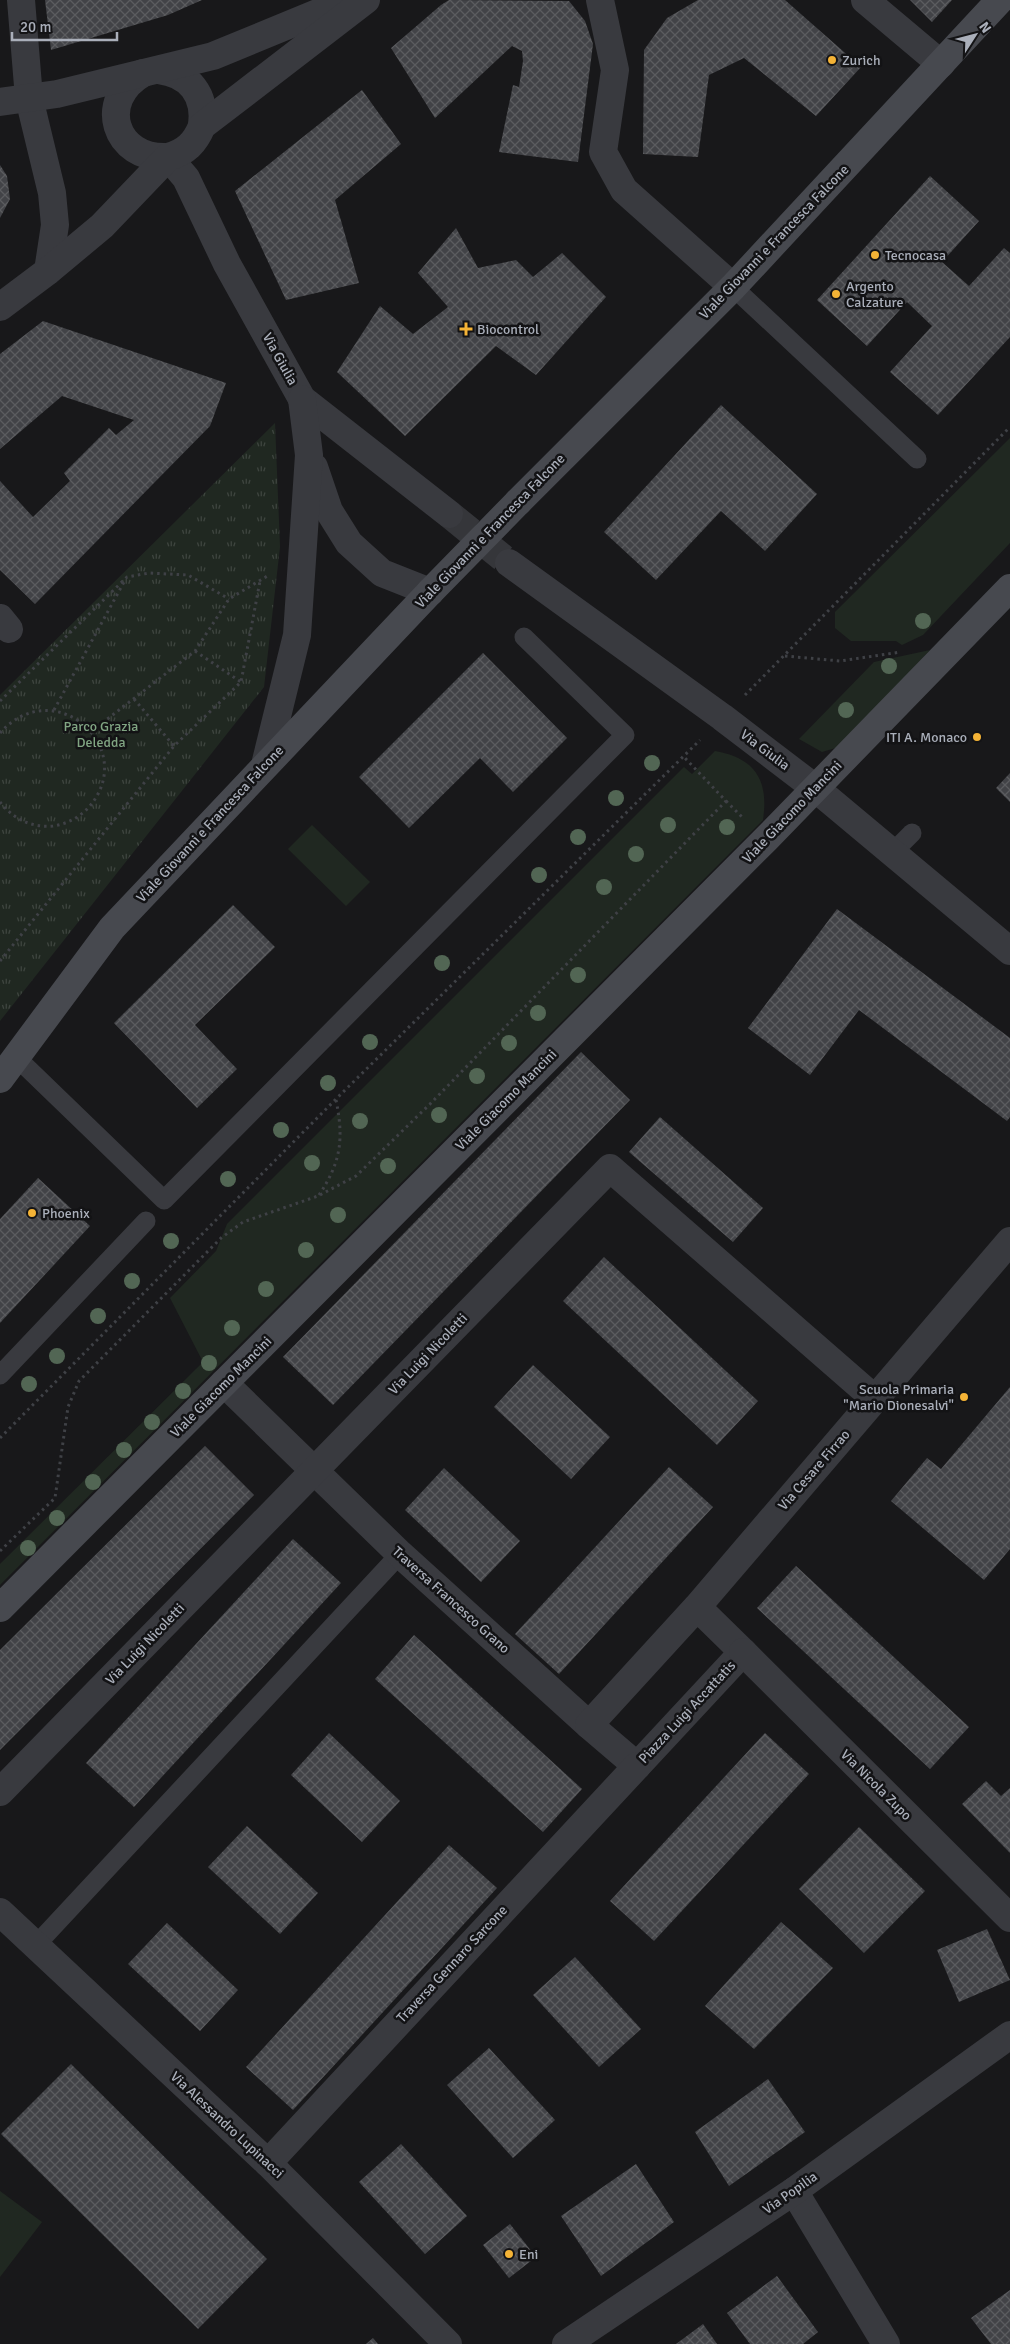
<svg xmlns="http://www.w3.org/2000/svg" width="1010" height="2344" font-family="Signika,sans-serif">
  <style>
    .grass { fill: #202821 }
    .park { fill: url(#park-tufts) }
    .building { fill: url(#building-cross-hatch) }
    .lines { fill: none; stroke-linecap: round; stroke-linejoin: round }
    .street-tunnel { stroke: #35363a; stroke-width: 28; stroke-dasharray: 28 14; stroke-linecap: butt }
    .path { stroke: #3f4146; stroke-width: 3; stroke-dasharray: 2.5 4; stroke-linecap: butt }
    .lane { stroke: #393a3f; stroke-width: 19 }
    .street { stroke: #393a3f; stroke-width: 28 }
    .secondary { stroke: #47494f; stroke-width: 28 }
    .secondary-bridge { stroke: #47494f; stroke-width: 28 }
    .tree { fill: #526654 }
    .poi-dot { fill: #f4b336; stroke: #131315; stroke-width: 2 }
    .labels { text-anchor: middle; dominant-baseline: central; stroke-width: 5; stroke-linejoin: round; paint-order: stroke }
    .poi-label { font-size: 14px; fill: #aaafba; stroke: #131315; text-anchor: start }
    .street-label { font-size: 14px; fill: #aaafba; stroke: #131315 }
    .park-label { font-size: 14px; fill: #81a583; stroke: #131315 }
  </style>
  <defs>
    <pattern id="park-tufts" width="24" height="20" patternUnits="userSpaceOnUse" patternTransform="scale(1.25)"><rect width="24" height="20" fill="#202821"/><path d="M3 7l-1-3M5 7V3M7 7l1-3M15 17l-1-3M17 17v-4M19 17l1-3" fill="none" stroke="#3e453f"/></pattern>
    <pattern id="building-cross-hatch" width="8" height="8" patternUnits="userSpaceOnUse" patternTransform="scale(1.25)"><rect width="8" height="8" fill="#424347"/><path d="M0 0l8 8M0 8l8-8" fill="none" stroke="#5b5c5f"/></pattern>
  </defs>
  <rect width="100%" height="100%" fill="#18181a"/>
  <!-- grass -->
  <g class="grass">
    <path d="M1010 438V543L923 635 902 645 896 641H851L835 628V612Z"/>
    <path d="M930 650 839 747 822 752 799 739 874 662Z"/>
    <path d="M715 751C755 758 769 780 763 820L0 1585V1564L203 1362 170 1298 216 1251 227 1224 684 767 692 774Z"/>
    <path d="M312 825 370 882 346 906 288 849Z"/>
    <path d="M0 2191 42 2222 0 2277Z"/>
  </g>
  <!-- park -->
  <path class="park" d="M275 423 280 547 264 687 0 1021V695Z"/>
  <!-- building -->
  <g class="building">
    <path d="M45 0H202L168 15 51 50Z"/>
    <path d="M449 0 569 1 585 21 593 44 578 162 499 152 513 85 519 87 523 61 522 51 512 46 435 118 391 48 441 5Z"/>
    <path d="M698 0H785L861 67 816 116 744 58 709 75 698 157 643 154 644 50 667 18Z"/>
    <path d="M910 0H952L932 22Z"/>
    <path d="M362 90 401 144 335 200 359 283 286 300 235 191Z"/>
    <path d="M0 165 7 176 10 199 0 218Z"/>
    <path d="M930 176 979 221 942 262 969 286 1004 248 1010 253V337L938 415 890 372 932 326 907 302 867 346 817 300Z"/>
    <path d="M456 228 478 268 516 260 533 277 562 253 606 297 536 375 496 346 405 436 337 372 380 306 413 334 448 307 418 273Z"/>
    <path d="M43 321 226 383 210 426 35 604 0 570V481L33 517 70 481 64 473 109 428 116 435 134 420 62 396 0 449V354Z"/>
    <path d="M721 405 817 494 765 551 721 511 656 580 604 532Z"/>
    <path d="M483 653 567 738 513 792 480 758 409 828 359 777Z"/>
    <path d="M1010 773V802L996 788Z"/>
    <path d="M233 905 275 947 195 1025 237 1069 197 1108 114 1023Z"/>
    <path d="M837 909 1010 1038V1117L1007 1121 859 1010 810 1075 748 1028Z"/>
    <path d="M581 1052 630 1100 333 1405 283 1357Z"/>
    <path d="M660 1117 763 1208 733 1242 629 1152Z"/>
    <path d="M38 1178 90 1226 0 1323V1219Z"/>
    <path d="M604 1257 758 1401 717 1445 563 1301Z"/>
    <path d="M533 1365 610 1437 571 1479 494 1407Z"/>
    <path d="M1010 1387V1549L984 1580 891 1501 927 1458 941 1469Z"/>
    <path d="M205 1446 254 1495 0 1750V1650Z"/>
    <path d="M669 1467 713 1507 559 1674 515 1634Z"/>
    <path d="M444 1468 520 1541 481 1582 405 1510Z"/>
    <path d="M293 1539 341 1583 134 1807 86 1763Z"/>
    <path d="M796 1566 969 1727 930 1769 757 1608Z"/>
    <path d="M414 1635 582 1789 543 1832 375 1679Z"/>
    <path d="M329 1733 400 1801 362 1842 291 1775Z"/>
    <path d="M765 1733 809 1774 654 1941 610 1901Z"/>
    <path d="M986 1781 1001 1796 1010 1788V1853L962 1804Z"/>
    <path d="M247 1826 318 1893 280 1934 208 1867Z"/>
    <path d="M859 1827 925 1891 864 1953 799 1889Z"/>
    <path d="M449 1845 497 1888 293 2110 246 2067Z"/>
    <path d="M781 1922 833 1968 754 2049 705 2006Z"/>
    <path d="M167 1923 238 1990 200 2031 128 1964Z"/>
    <path d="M987 1929 1010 1980 959 2002 937 1950Z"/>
    <path d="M575 1957 641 2029 599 2067 533 1995Z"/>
    <path d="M489 2048 555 2120 513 2158 447 2085Z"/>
    <path d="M71 2064 267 2259 198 2329 1 2134Z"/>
    <path d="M768 2079 805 2132 729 2186 695 2132Z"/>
    <path d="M401 2144 467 2216 425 2254 359 2182Z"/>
    <path d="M636 2164 674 2222 601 2276 561 2216Z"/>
    <path d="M510 2224 536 2257 509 2278 483 2245Z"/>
    <path d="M777 2276 818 2332 803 2344H750L727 2313Z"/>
    <path d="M1010 2290V2344H991L971 2318Z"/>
    <path d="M703 2324 717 2344H676Z"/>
    <path d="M373 2338 378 2344H366Z"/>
  </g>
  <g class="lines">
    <!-- street-tunnel -->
    <path class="street-tunnel" d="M449 514 509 563"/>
    <!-- path -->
    <g class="path">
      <path d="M195 651 241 682"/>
      <path d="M785 656 840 661 901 652"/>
      <path d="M745 695 1010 427"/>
      <path d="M134 699 174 746"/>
      <path d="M0 701 127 577 149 573 188 575 229 599"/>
      <path d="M54 710 124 582"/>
      <path d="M92 731 195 651 229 599 269 575"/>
      <path d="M0 733C54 672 140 748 89 807 80 817 67 824 53 826 32 828 13 819 0 802"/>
      <path d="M726 801 743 818"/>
      <path d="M0 961 174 746 241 682 260 581"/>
      <path d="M319 1195C341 1162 344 1139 336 1100"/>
      <path d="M0 1438 336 1099 700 740"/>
      <path d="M0 1551 55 1498 68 1407 79 1381 221 1238 243 1222 318 1196 356 1176 430 1104 726 801 683 756"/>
    </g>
    <!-- lane -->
    <g class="lane">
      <path d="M733 287 917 459"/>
      <path d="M892 853 912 833"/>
      <path d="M16 1057 164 1200 625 735 524 637"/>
      <path d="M0 1375 146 1221"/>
      <path d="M36 1945 400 1554"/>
    </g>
    <!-- street -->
    <g class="street">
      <path d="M21 0 29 98 52 193 55 225 48 271"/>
      <path d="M600 0 615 70 603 152 624 190 733 287"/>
      <path d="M865 0 941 64"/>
      <path d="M159 70C190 74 206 95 202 126"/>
      <path d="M143 73C96 100 114 160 168 157L186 178 227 264 302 399 449 514"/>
      <path d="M0 102 57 94 213 56 349 0"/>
      <path d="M0 307 48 271 102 226 168 157C186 152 195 143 202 126L366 0"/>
      <path d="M314 467 329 511 349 543 382 573 430 592"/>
      <path d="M509 563 722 717 815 788 1010 951"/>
      <path d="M0 618 9 629"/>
      <path d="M265 765 297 635 309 455 302 399"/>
      <path d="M224 1383 400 1554 589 1725"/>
      <path d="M697 1607 743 1652 637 1766 589 1725 697 1607 1010 1241"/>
      <path d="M743 1652 1010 1918"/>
      <path d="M0 1792 610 1168 875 1399"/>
      <path d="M0 1912 268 2163 448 2344"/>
      <path d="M268 2163 637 1766"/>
      <path d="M794 2191 886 2344"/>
      <path d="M566 2344 794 2191 1010 2035"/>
    </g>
    <!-- secondary -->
    <g class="secondary">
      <path d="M518 502 733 287 1000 0"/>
      <path d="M0 1079 112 928 430 592"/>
      <path d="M0 1608 766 839 1010 588"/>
    </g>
    <!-- secondary-bridge -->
    <path class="secondary-bridge" d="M430 592 518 502"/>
  </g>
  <!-- trees -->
  <g class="tree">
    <circle cx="923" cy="621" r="8"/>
    <circle cx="889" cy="666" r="8"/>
    <circle cx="846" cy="710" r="8"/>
    <circle cx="652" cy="763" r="8"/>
    <circle cx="616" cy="798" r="8"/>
    <circle cx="668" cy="825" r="8"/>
    <circle cx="727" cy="827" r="8"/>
    <circle cx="578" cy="837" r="8"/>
    <circle cx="636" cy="854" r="8"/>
    <circle cx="539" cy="875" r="8"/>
    <circle cx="604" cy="887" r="8"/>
    <circle cx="442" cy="963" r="8"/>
    <circle cx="578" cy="975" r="8"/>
    <circle cx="538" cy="1013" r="8"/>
    <circle cx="370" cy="1042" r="8"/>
    <circle cx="509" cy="1043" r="8"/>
    <circle cx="477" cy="1076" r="8"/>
    <circle cx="328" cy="1083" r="8"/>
    <circle cx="439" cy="1115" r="8"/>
    <circle cx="360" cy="1121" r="8"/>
    <circle cx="281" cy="1130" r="8"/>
    <circle cx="312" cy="1163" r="8"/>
    <circle cx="388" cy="1166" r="8"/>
    <circle cx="228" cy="1179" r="8"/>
    <circle cx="338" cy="1215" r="8"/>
    <circle cx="171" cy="1241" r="8"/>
    <circle cx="306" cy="1250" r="8"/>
    <circle cx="132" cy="1281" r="8"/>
    <circle cx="266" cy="1289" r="8"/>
    <circle cx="98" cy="1316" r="8"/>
    <circle cx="232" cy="1328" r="8"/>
    <circle cx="57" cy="1356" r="8"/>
    <circle cx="209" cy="1363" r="8"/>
    <circle cx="29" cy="1384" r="8"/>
    <circle cx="183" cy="1391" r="8"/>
    <circle cx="152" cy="1422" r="8"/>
    <circle cx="124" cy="1450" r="8"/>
    <circle cx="93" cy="1482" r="8"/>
    <circle cx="57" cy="1518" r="8"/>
    <circle cx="28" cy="1548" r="8"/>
  </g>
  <!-- markers -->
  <g class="poi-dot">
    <circle cx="832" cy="60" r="5"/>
    <circle cx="875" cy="255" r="5"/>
    <circle cx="836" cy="294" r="5"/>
    <path d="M463.5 321.5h5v5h5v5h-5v5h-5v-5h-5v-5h5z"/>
    <circle cx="977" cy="737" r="5"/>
    <circle cx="32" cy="1213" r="5"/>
    <circle cx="964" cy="1397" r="5"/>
    <circle cx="509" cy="2254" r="5"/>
  </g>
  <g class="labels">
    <!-- poi labels -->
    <g class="poi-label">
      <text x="842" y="60">Zurich</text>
      <text x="885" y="255">Tecnocasa</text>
      <text x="846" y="286">Argento<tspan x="846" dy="16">Calzature</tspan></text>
      <text x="477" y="329">Biocontrol</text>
      <text x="967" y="737" text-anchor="end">ITI A. Monaco</text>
      <text x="42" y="1213">Phoenix</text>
      <text x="954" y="1389" text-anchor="end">Scuola Primaria<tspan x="954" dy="16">"Mario Dionesalvi"</tspan></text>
      <text x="519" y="2254">Eni</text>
    </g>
    <!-- street labels -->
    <g class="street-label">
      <text transform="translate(774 242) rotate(-46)">Viale Giovanni e Francesca Falcone</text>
      <text transform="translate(280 359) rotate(61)">Via Giulia</text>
      <text transform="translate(490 531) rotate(-46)">Viale Giovanni e Francesca Falcone</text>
      <text transform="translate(765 750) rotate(37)">Via Giulia</text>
      <text transform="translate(792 812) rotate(-46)">Viale Giacomo Mancini</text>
      <text transform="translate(210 824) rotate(-47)">Viale Giovanni e Francesca Falcone</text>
      <text transform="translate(506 1100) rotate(-45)">Viale Giacomo Mancini</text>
      <text transform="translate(428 1354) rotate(-46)">Via Luigi Nicoletti</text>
      <text transform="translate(221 1387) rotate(-45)">Viale Giacomo Mancini</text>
      <text transform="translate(814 1470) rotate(-49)">Via Cesare Firrao</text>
      <text transform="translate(451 1600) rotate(42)">Traversa Francesco Grano</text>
      <text transform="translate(145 1644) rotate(-46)">Via Luigi Nicoletti</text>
      <text transform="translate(687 1712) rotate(-47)">Piazza Luigi Accattatis</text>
      <text transform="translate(876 1785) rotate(45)">Via Nicola Zupo</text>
      <text transform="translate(452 1964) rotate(-47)">Traversa Gennaro Sarcone</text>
      <text transform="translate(227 2125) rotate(43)">Via Alessandro Lupinacci</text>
      <text transform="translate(790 2193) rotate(-35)">Via Popilia</text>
    </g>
    <!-- park labels -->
    <g class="park-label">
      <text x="101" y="726">Parco Grazia<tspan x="101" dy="16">Deledda</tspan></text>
    </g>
  </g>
  <!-- north arrow -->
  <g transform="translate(975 35) rotate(54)" stroke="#131315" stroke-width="4" paint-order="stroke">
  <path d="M0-4L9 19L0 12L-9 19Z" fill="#aaafba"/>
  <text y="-8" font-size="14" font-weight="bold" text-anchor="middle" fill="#aaafba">N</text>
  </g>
  <!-- scale -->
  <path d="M12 32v8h105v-8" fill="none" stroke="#aaafba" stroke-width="2.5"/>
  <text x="20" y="32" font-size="15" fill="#aaafba" stroke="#131315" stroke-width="4" paint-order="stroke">20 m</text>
</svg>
